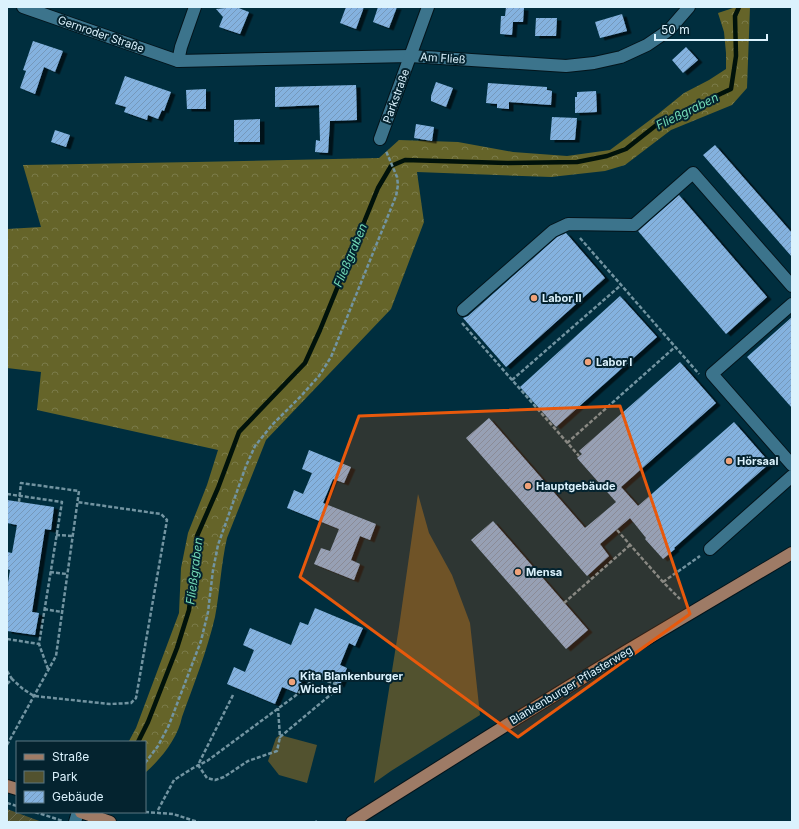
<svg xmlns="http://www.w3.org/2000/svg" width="799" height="829" font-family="Inter,sans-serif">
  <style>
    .green { fill: #52522f }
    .forest { fill: url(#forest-crowns) }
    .garden { fill: url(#garden-furrows) }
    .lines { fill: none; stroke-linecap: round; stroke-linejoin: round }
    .stream { stroke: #00120b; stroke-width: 4.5 }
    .building { fill: url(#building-hatch); filter: url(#shadow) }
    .minor-casing { stroke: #03141b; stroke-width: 14 }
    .major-casing { stroke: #03141b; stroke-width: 14 }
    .path { stroke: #7294a1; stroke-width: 2.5; stroke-dasharray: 4 2; stroke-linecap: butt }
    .minor { stroke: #3c748c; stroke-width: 12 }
    .major { stroke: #9e7b66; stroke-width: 12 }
    .marked { fill: #e8590c; fill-opacity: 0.2; stroke: #e8590c; stroke-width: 3; stroke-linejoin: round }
    .poi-dot { fill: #f0a279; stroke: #04232f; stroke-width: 1.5 }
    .labels { text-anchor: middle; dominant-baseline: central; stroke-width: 4; stroke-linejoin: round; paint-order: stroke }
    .street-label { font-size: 11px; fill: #dbf2fd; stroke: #04232f }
    .poi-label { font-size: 11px; font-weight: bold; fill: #dbf2fd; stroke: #04232f; text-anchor: start }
    .water-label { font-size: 12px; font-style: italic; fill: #72d9b5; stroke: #04232f }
  </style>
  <defs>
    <pattern id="forest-crowns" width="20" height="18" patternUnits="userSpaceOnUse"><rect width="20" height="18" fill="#656429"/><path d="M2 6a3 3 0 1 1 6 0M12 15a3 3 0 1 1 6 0" fill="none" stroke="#7a7b49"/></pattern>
    <pattern id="garden-furrows" width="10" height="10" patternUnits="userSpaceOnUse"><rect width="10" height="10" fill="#52522f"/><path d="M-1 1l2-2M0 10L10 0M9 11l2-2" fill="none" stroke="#6a6b4e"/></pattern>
    <pattern id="building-hatch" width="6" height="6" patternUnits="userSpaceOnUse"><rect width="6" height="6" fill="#84b2df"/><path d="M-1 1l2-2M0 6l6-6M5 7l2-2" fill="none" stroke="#7498ba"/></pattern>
    <filter id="shadow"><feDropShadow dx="4.5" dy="2.5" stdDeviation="0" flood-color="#0009"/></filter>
  </defs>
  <rect width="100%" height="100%" fill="#002e3e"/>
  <!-- green -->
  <g class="green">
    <path d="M418 494 429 533 452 575 470 623 480 715 391 771 374 783 399 627Z"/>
    <path d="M280 735 317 745 307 783 279 775 268 761 276 738Z"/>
  </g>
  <!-- forest -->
  <path class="forest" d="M736 7H750L747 88 732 105 671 130 625 165 605 171 551 177 417 172 424 222 391 309 266 440 227 538C221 564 220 591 215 617 207 651 194 684 182 717 178 738 161 759 145 773V742H128L129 741 136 728 179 613 181 568 188 533 207 485 218 450 37 410 41 372 7 368V229L41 227 23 165 195 162 379 158 399 140 458 142 513 152 567 156 610 150 658 114 684 93 709 80 726 69V53L724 32 718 13Z"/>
  <!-- garden -->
  <path class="garden" d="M7 809 42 822H7Z"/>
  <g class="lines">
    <!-- stream -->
    <path class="stream" d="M138 742 148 722 177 648 189 610 197 536 218 488 239 432 305 363 320 330 378 188 391 166 405 160 507 163 577 162 607 156 626 149 659 123 731 89 736 56 735 16 739 7"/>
  </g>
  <!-- building -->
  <g class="building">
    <path d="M227 7H236L249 12 240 34 219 27 223 17 216 9 226 8Z"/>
    <path d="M346 7H364L356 29 340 23Z"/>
    <path d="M378 7H397L389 28 373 22Z"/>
    <path d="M506 7 524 8 523 22H513L512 35 500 34 501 16H505Z"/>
    <path d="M622 14 627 31 600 38 595 22Z"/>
    <path d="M536 18H557L556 36H535Z"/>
    <path d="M33 41 63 51 55 72 44 67 35 94 20 88 26 71 23 70Z"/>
    <path d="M686 47 698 60 683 73 672 60Z"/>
    <path d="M125 76 171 92 164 111 162 110 158 119 148 115 147 120 124 112 126 107 115 104Z"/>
    <path d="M436 82 453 88 446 107 431 101V96Z"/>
    <path d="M488 83 547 87V90L552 91 551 105 509 102V109L497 108V104L486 103Z"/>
    <path d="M356 85 357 120 330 121 328 153 315 152 316 140 320 141 319 105 275 107V87Z"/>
    <path d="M206 89V109H187L186 90Z"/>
    <path d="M596 91 597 112 575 113V97H577V92Z"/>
    <path d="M552 117 577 118 575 140H550Z"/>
    <path d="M260 119V142H234V120Z"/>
    <path d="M416 124 434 127 432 141 414 138Z"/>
    <path d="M55 130 70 135 66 147 51 142Z"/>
    <path d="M715 145 792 233V257L703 155Z"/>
    <path d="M679 195 767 297 726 334 638 231Z"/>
    <path d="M566 233 605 278 506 367 463 318 468 316 557 237Z"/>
    <path d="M620 296 657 337 556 427 520 387Z"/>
    <path d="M792 317V408L747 357Z"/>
    <path d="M680 362 716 403 621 487 638 506 734 422 770 463 674 548 675 549 663 559 645 539 646 538 630 518 600 544 609 556 587 576 466 438 489 418 585 528 616 502 577 458 582 454 579 451Z"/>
    <path d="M309 450 351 467 344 483 333 479 323 503 376 524 370 540 360 536 351 560 360 564 354 580 314 564 321 548 330 551 339 529 287 508 294 490 303 494 312 473 302 469Z"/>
    <path d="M7 500 54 507 51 530 45 529 32 612 39 613 35 635 7 631V589L10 570 7 569V552L12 553 17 525 7 523Z"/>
    <path d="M493 521 588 630 566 649 471 540Z"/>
    <path d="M315 608 363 628 355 646 349 643 340 665 347 668 340 685 306 670 297 693 282 687 275 704 227 684 234 667 245 672 254 650 243 645 250 628 291 645 300 622 308 625Z"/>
  </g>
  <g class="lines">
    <!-- minor casing -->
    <g class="minor-casing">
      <g id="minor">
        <path d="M23 7 178 61 410 56 566 66 594 63 621 57 647 45 669 30 689 7"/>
        <path d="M178 61 181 47 195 7"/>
        <path d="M380 139 428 7"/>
        <path d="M792 304 712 374 792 465"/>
        <path d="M463 310 553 231 568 224 634 225 693 173 792 286"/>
        <path d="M710 549 792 476"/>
        <path d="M75 822 78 812"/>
      </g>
    </g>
    <!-- major casing -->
    <g class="major-casing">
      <g id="major">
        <path d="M7 786 17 789"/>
        <path d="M81 812 110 822"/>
        <path d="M352 822 516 719 625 652 792 553"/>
      </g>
    </g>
    <!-- path -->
    <g class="path">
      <path d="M580 238 699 374"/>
      <path d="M462 323 579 456"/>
      <path d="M512 380 621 285"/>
      <path d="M567 443 675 347"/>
      <path d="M7 494 62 502 39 644 48 669"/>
      <path d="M617 530 663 582 680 599"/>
      <path d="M56 535 73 536"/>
      <path d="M50 572 67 574"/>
      <path d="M663 582 700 556"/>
      <path d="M564 603 630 545"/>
      <path d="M44 609 62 612"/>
      <path d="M7 639 39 644"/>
      <path d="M7 671 12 679"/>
      <path d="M7 684 12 679 23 689 34 696 110 704 131 703 136 698 167 520 161 514 77 502"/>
      <path d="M233 695 198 765 207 778 215 780 224 777 248 761 277 751 280 737"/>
      <path d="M7 745 56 656 79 491 21 483 19 502"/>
      <path d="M145 763 158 746 169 725 201 641 208 612 213 570 218 545 246 466 255 446 272 425 301 396 319 376 331 357 396 196 398 185 397 177 386 151"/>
      <path d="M7 803 17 806"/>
      <path d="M158 810 174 780 193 768 207 761 295 696 316 677 341 686 280 737 278 708"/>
      <path d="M35 812 63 821"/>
      <path d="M145 812 173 814 198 822"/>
      <path d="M316 822 317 821"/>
    </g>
    <!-- minor -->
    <use href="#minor" class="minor"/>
    <!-- major -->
    <use href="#major" class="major"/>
  </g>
  <!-- marked area -->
  <path class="marked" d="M620 406 690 614 518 737 300 577 359 416Z"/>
  <!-- markers -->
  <g class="poi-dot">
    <circle cx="534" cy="298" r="4"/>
    <circle cx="588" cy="362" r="4"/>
    <circle cx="729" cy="461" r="4"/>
    <circle cx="528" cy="486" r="4"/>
    <circle cx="518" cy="572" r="4"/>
    <circle cx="292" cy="682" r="4"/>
  </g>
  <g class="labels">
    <!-- street labels -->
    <g class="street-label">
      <text transform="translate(101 34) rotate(19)">Gernroder Straße</text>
      <text transform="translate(443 58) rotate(4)">Am Fließ</text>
      <text transform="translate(396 96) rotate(-70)">Parkstraße</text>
      <text transform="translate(571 685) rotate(-31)">Blankenburger Pflasterweg</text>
    </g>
    <!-- poi labels -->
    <g class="poi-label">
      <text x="542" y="298">Labor II</text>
      <text x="596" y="362">Labor I</text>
      <text x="737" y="461">Hörsaal</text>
      <text x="536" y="486">Hauptgebäude</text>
      <text x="526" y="572">Mensa</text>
      <text x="300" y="676">Kita Blankenburger<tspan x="300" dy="13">Wichtel</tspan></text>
    </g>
    <!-- water labels -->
    <g class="water-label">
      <text transform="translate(687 111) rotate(-26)">Fließgraben</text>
      <text transform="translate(350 255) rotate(-67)">Fließgraben</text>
      <text transform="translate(194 571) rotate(-83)">Fließgraben</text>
    </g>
  </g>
  <!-- border -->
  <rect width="799" height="829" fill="none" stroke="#dbf2fd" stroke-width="16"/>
  <!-- legend -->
  <rect x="16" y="741" width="130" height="72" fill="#04232f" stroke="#5a7681"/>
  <rect x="24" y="754" width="20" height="6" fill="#9e7b66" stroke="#5a7681"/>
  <text x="52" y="761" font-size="12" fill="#dbf2fd">Straße</text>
  <rect x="24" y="771" width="20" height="12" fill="#52522f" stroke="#5a7681"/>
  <text x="52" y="781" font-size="12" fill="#dbf2fd">Park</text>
  <rect x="24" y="791" width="20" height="12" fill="url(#building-hatch)" stroke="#5a7681"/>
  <text x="52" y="801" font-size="12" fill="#dbf2fd">Gebäude</text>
  <!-- scale -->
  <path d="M655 34v6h112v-6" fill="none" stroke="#dbf2fd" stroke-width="2"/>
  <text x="661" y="34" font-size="12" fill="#dbf2fd" stroke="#04232f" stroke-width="3" paint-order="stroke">50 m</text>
</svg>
